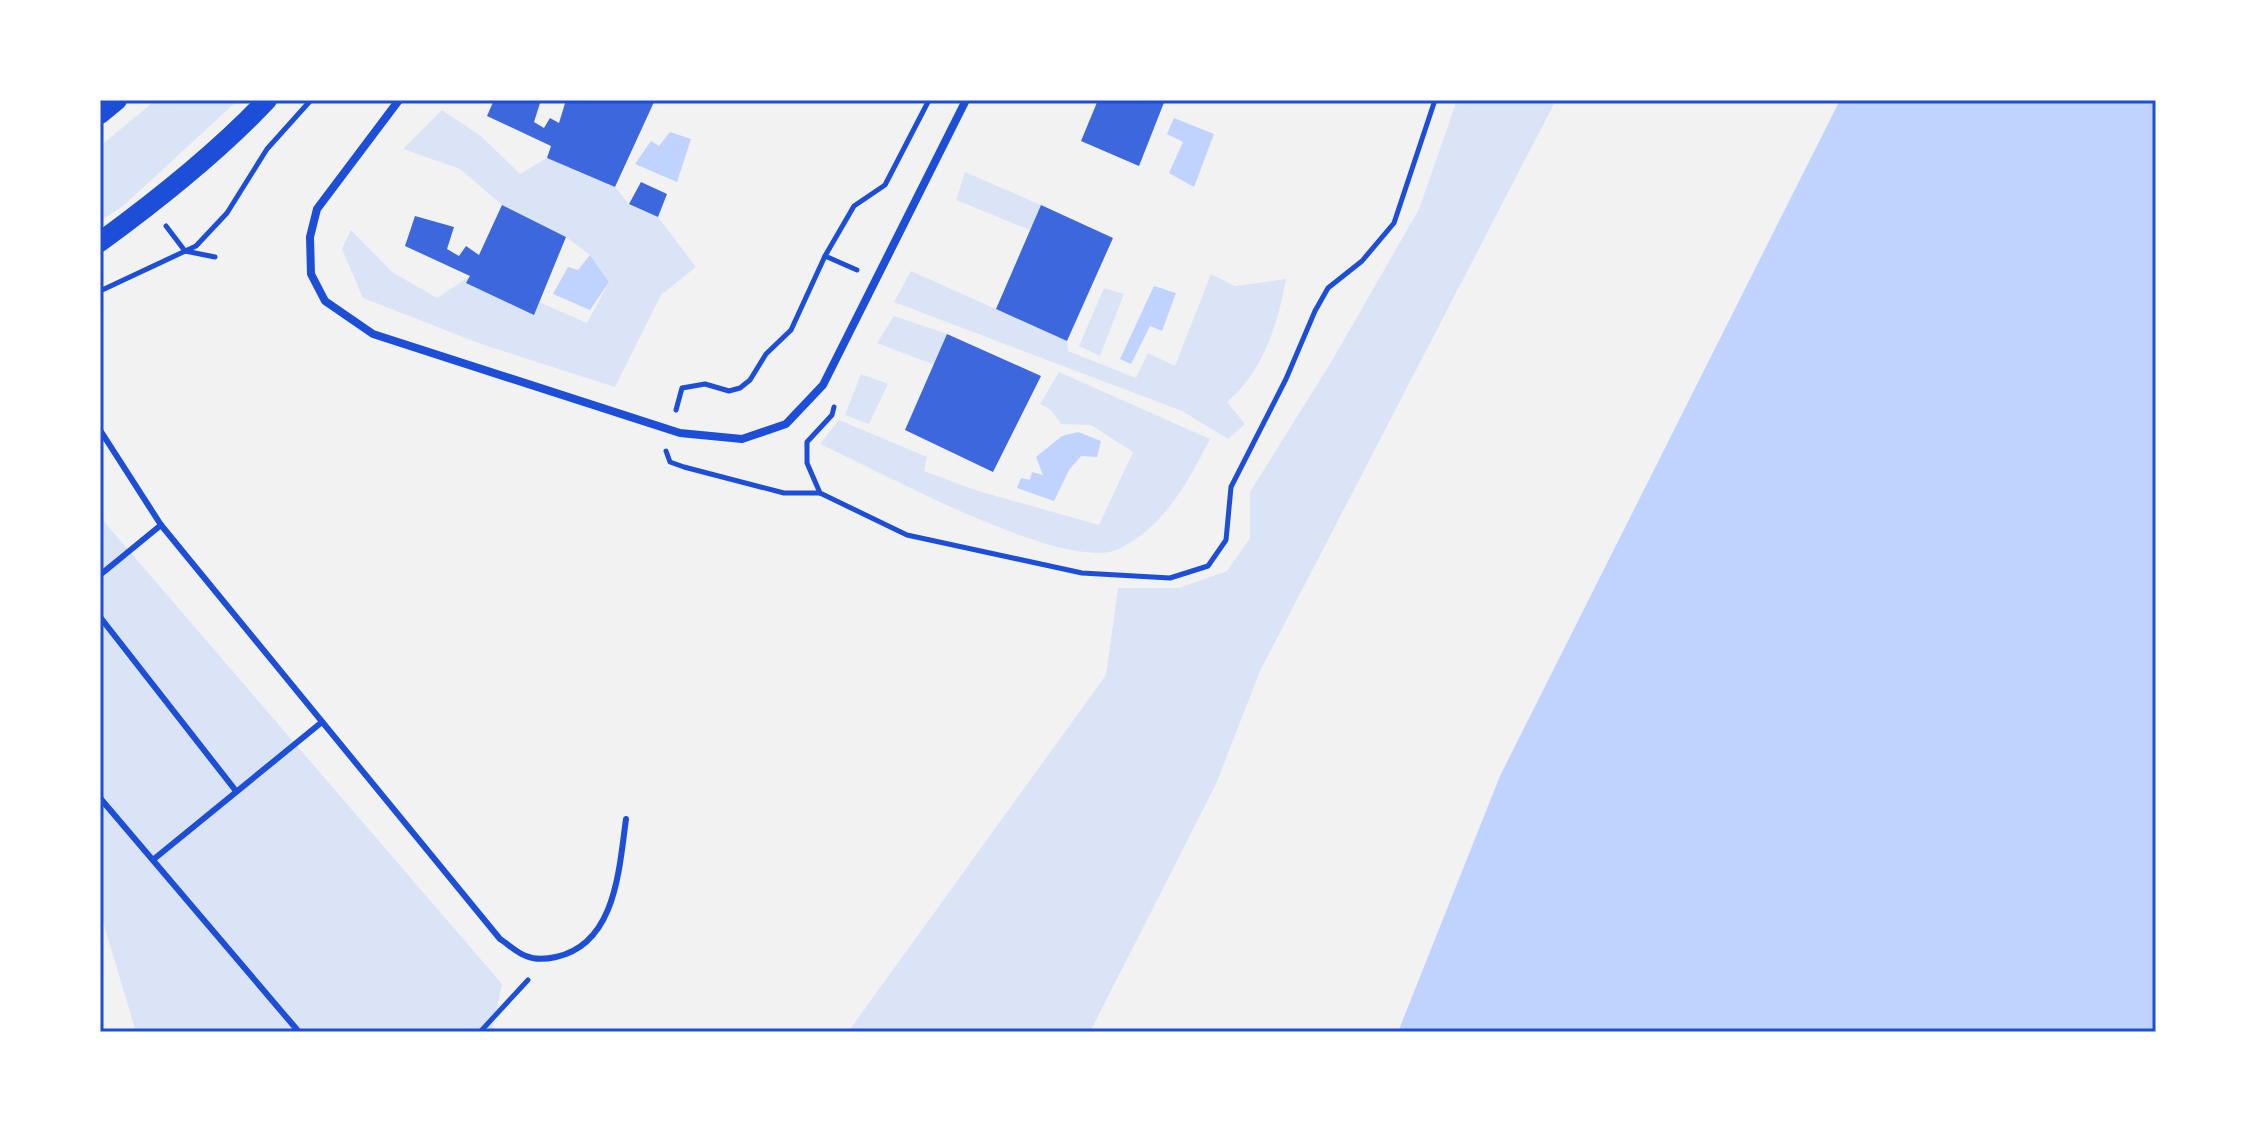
<svg xmlns="http://www.w3.org/2000/svg" width="2256" height="1132" font-family="'Space Grotesk',sans-serif">
  <style>
    .green { fill: #dbe4f7 }
    .water { fill: #bfd3fe }
    .building { fill: #3d67dc }
    .lines { fill: none; stroke-linecap: round; stroke-linejoin: round }
    .path { stroke: #1d4ed8; stroke-width: 5 }
    .service { stroke: #1d4ed8; stroke-width: 6 }
    .minor { stroke: #1d4ed8; stroke-width: 8 }
    .primary { stroke: #1d4ed8; stroke-width: 20 }
    .neatline { fill: none; stroke: #1d4ed8; stroke-width: 3 }
  </style>
  <rect width="100%" height="100%" fill="#f2f2f2"/>
  <!-- green -->
  <g class="green">
    <path d="M156 100H238L123 206 100 221V146Z"/>
    <path d="M1457 100H1556L1260 671 1216 784 1090 1032H848L1106 675 1118 588H1179L1227 571 1250 538V492L1333 359 1419 209Z"/>
    <path d="M442 110 481 136 520 174 547 158 615 187 629 204 658 217 696 267 661 295 615 387 481 344 363 298 342 249 351 230 392 272 437 298 470 276 534 314 539 302 587 323 609 282 590 255 566 237 502 205 460 169 403 149Z"/>
    <path d="M965 172 1041 205 1030 230 956 200Z"/>
    <path d="M911 271 1067 341 1068 351 1136 378 1148 353 1175 366 1211 274 1235 286 1286 279C1278 324 1263 372 1227 402L1245 424 1228 439 1182 411 894 302Z"/>
    <path d="M1104 288 1124 294 1100 356 1079 346Z"/>
    <path d="M894 316 947 334 935 365 877 343Z"/>
    <path d="M1059 372 1210 439C1188 482 1164 527 1119 549 1066 575 876 469 820 444L839 420 927 457 924 471 975 490 1099 525 1133 452 1091 425 1061 424 1051 410 1040 404Z"/>
    <path d="M861 374 888 384 869 424 845 415Z"/>
    <path d="M100 517 502 984 492 1032H136L100 912Z"/>
  </g>
  <!-- water -->
  <g class="water">
    <path d="M1840 100H2156V1032H1398L1500 776Z"/>
    <path d="M1174 118 1214 134 1194 187 1169 173 1183 142 1167 134Z"/>
    <path d="M670 132 691 139 677 182 635 164 651 141 659 146Z"/>
    <path d="M590 255 609 282 590 310 553 294 568 267 578 270Z"/>
    <path d="M1154 286 1176 293 1162 331 1150 326 1131 364 1120 359Z"/>
    <path d="M1078 432 1101 441 1097 457 1081 456 1069 470 1054 501 1017 488 1021 478 1030 480 1032 472 1043 475 1036 457 1062 436Z"/>
  </g>
  <!-- building -->
  <g class="building">
    <path d="M494 100H541L534 122 544 128 550 118 559 123 566 100 654 102 615 187 547 158 551 146 487 116Z"/>
    <path d="M1098 100H1165L1139 166 1081 141Z"/>
    <path d="M641 182 667 194 658 217 629 204Z"/>
    <path d="M502 205 566 237 534 315 466 283 470 276 405 246 415 216 454 227 447 249 459 256 466 246 479 255Z"/>
    <path d="M1041 205 1113 238 1067 341 996 309Z"/>
    <path d="M947 334 1041 376 993 472 905 430Z"/>
  </g>
  <g class="lines">
    <!-- path -->
    <g class="path">
      <path d="M166 226 185 251 215 257"/>
      <path d="M825 256 857 270"/>
      <path d="M100 291 196 246 227 213 267 149 311 100"/>
      <path d="M834 407 832 415 807 442V463L820 493 907 535 1082 573 1170 578 1208 566 1226 540 1231 487 1286 379 1315 311 1328 288 1362 261 1394 223 1435 100"/>
      <path d="M676 410 682 388 705 384 729 391 740 388 750 380 766 354 791 330 825 256 854 206 885 185 929 100"/>
      <path d="M666 451 670 462 684 467 784 493H820"/>
      <path d="M480 1032 528 980"/>
    </g>
    <!-- service -->
    <g class="service">
      <path d="M100 430 161 525"/>
      <path d="M100 575 161 525 500 939C508 944 517 953 526 956 535 960 547 959 556 957 616 944 619 869 626 819"/>
      <path d="M100 617 236 791"/>
      <path d="M100 798 299 1032"/>
      <path d="M154 859 322 722"/>
    </g>
    <!-- minor -->
    <path class="minor" d="M399 100 317 209 310 237 311 274 325 301 373 334 680 433 742 439 786 424 823 385 966 100"/>
    <!-- primary -->
    <g class="primary">
      <path d="M100 114 117 100"/>
      <path d="M100 242C159 199 217 153 267 100"/>
    </g>
  </g>
  <!-- border -->
  <rect width="2256" height="1132" fill="none" stroke="#ffffff" stroke-width="204"/>
  <rect x="102" y="102" width="2052" height="928" class="neatline"/>
</svg>
